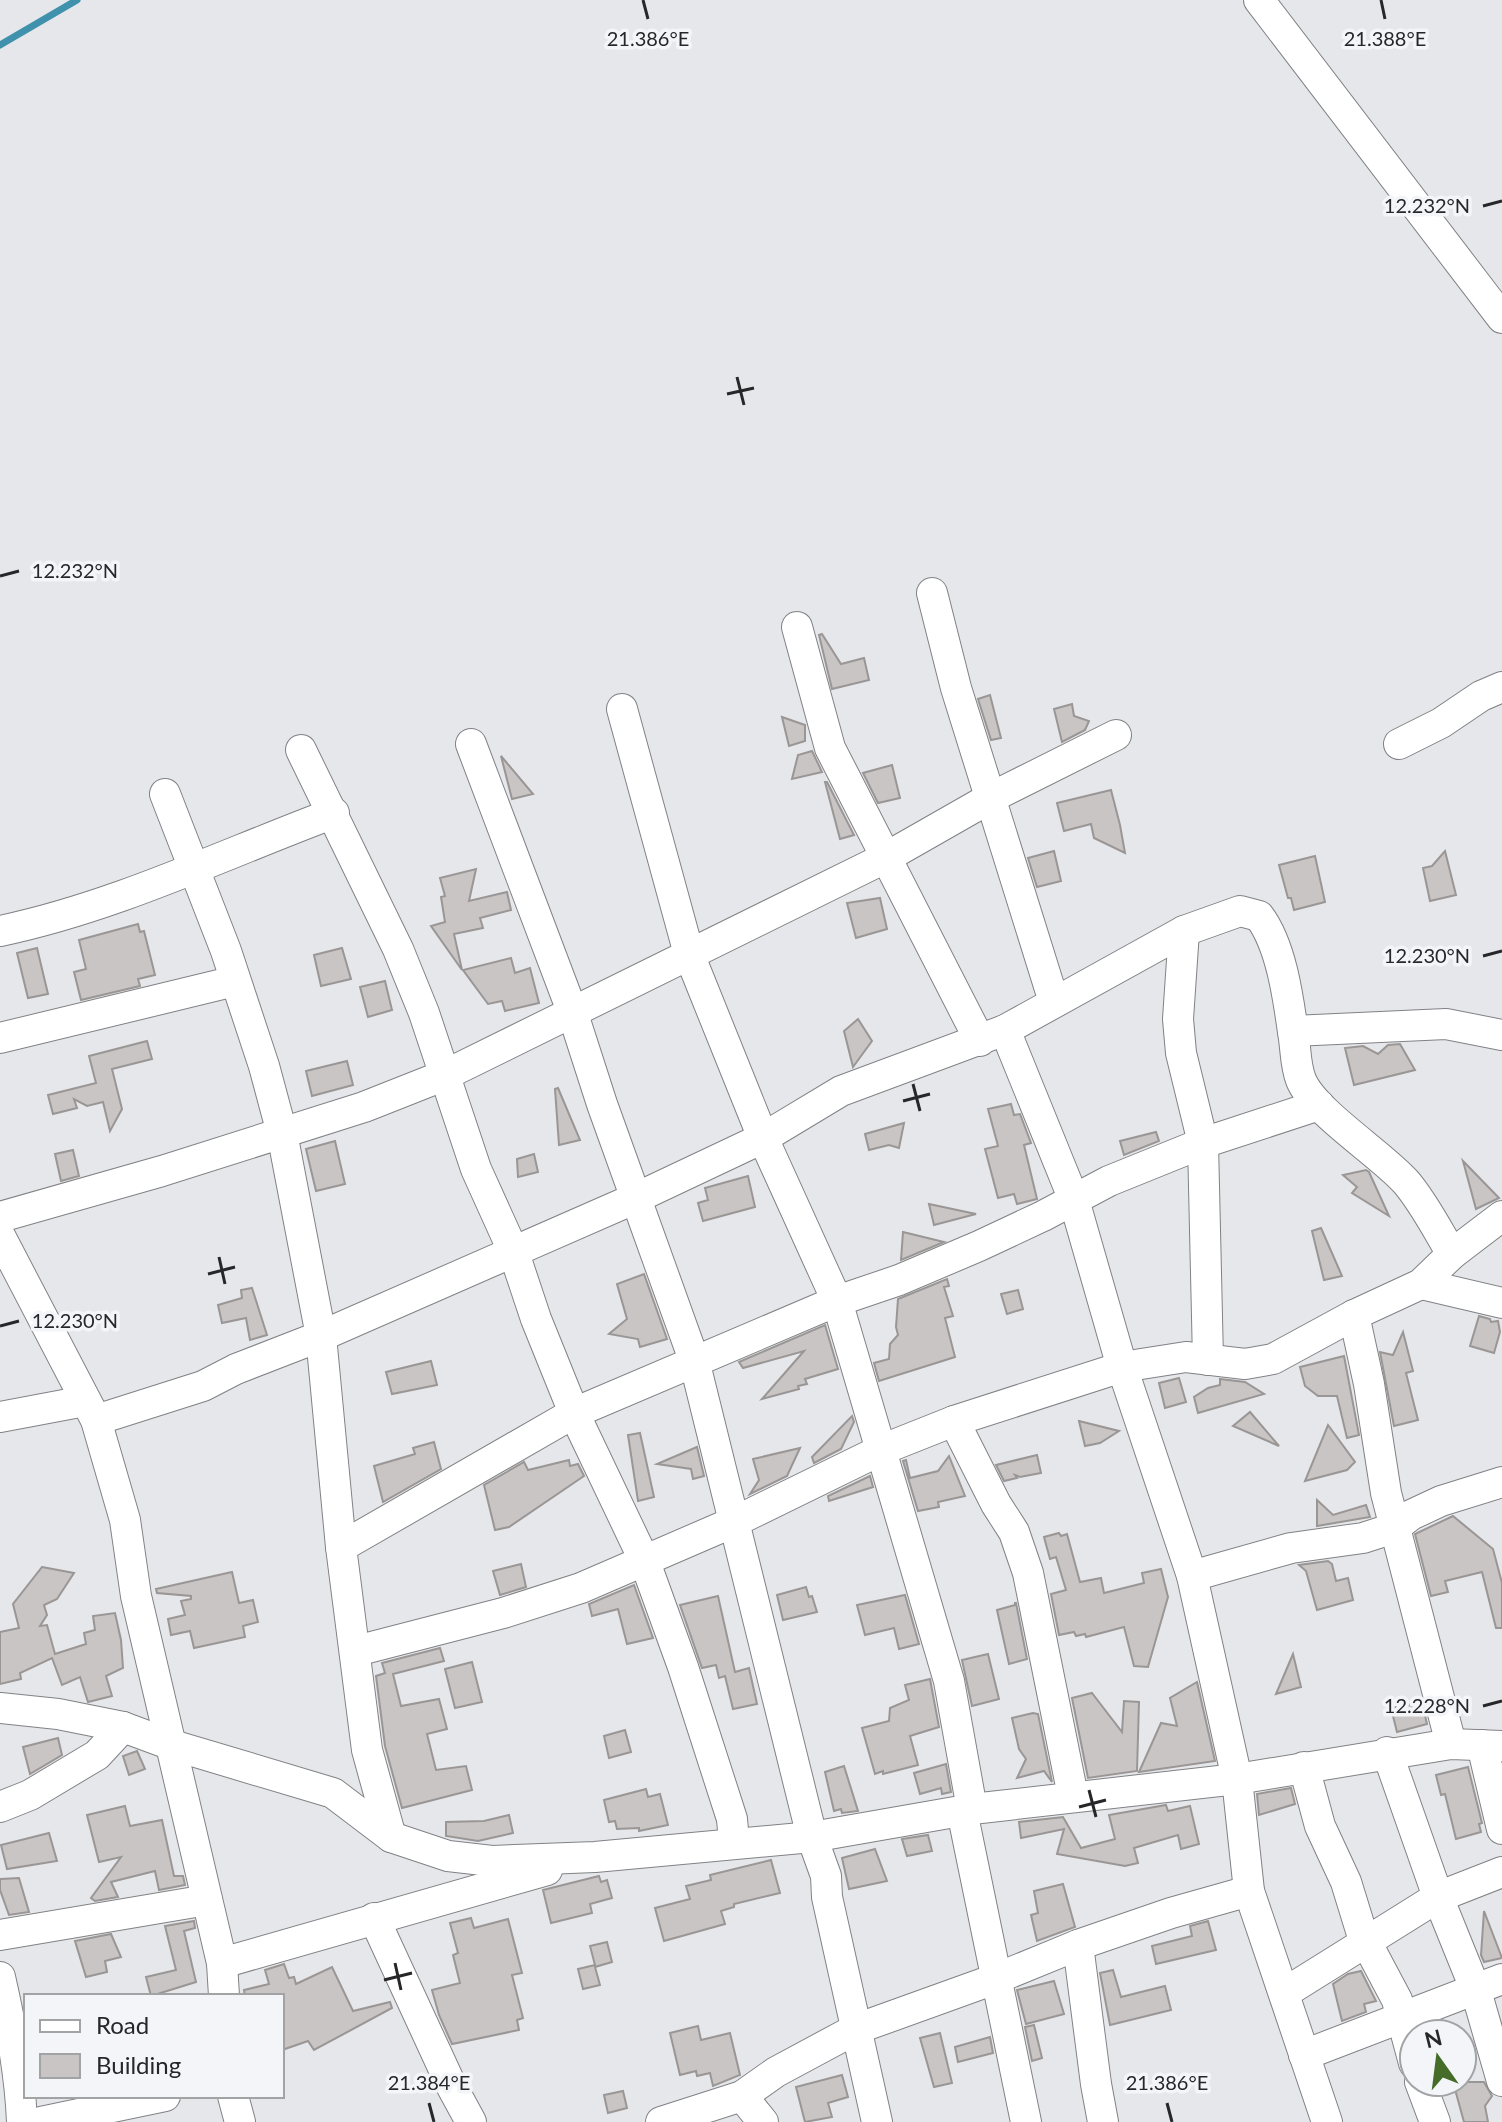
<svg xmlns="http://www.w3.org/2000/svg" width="1502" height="2122" font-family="Lato,sans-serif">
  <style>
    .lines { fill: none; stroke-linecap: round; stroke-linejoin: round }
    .stream { stroke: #4092ac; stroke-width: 7 }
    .building { fill: #c9c5c4; stroke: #9a9695; stroke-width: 2 }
    .minor-casing { stroke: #808285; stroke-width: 32 }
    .minor { stroke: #fff; stroke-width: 30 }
    .ticks { fill: none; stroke: #272729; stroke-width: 3 }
    .ticks-label { font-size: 20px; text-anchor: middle; fill: #272729; stroke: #f3f5f8; stroke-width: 7; stroke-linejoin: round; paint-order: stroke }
  </style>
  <rect width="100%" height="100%" fill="#e6e7eb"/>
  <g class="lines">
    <!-- stream -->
    <path class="stream" d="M0 45 77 0"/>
  </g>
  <!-- building -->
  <g class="building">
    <path d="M822 634 841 664 864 658 869 680 832 689 819 635Z"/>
    <path d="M990 695 1001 738 991 740 978 699Z"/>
    <path d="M1072 704 1074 716 1089 721 1085 730 1062 742 1054 709Z"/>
    <path d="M782 717 805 725V741L789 746Z"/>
    <path d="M812 751 822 772 792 779 798 755Z"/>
    <path d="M501 756 533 794 512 799Z"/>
    <path d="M892 765 900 798 878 803 863 773Z"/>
    <path d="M825 782H827L854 835 840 839Z"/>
    <path d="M1111 790 1120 825 1125 853 1094 838 1091 824 1064 831 1057 803Z"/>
    <path d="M1054 851 1061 881 1037 887 1028 858Z"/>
    <path d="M1445 851 1456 895 1430 901 1423 868 1432 866Z"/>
    <path d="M1315 856 1325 902 1294 910 1291 898H1288L1279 865Z"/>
    <path d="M476 869 469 901 507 892 511 910 480 918 483 928 454 934 462 970 431 926 445 922 441 897 445 896 440 878Z"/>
    <path d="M880 898 887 929 856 938 847 903Z"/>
    <path d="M138 924 140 932 144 931 155 975 138 979 140 986 81 1000 74 972 86 969 79 940Z"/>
    <path d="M37 948 48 994 28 998 17 953Z"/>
    <path d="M342 948 351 979 321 986 314 955Z"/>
    <path d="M511 958 515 973 530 968 539 1003 505 1011 502 1001 488 1004 463 970Z"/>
    <path d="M385 981 392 1010 368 1017 360 987Z"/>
    <path d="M858 1019 872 1041 853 1067 844 1031Z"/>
    <path d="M147 1041 152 1059 112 1069 122 1109 110 1131 103 1102 87 1106 74 1099 77 1108 53 1114 48 1095 96 1083 89 1056Z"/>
    <path d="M1400 1044 1415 1070 1354 1085 1345 1048 1363 1046 1378 1054 1388 1045Z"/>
    <path d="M347 1061 353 1085 312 1096 306 1071Z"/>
    <path d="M558 1088 580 1140 559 1145 555 1089Z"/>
    <path d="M1011 1104 1014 1115 1020 1114 1031 1143 1024 1145 1037 1199 1017 1204 1014 1194 998 1198 985 1149 998 1146 988 1109Z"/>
    <path d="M904 1123 899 1148 889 1145 869 1150 865 1134Z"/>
    <path d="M1156 1132 1159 1141 1124 1155 1120 1141Z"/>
    <path d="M335 1141 345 1184 316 1191 306 1149Z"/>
    <path d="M73 1150 79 1176 61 1181 55 1154Z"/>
    <path d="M534 1154 538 1172 518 1177 517 1159Z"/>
    <path d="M1463 1161 1499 1198 1476 1209Z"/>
    <path d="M1366 1170 1369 1172 1389 1216 1352 1193 1357 1187 1343 1175Z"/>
    <path d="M748 1176 755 1207 703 1221 698 1203 708 1200 705 1188Z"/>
    <path d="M929 1204 976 1214 934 1225Z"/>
    <path d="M1321 1228 1342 1276 1324 1280 1312 1231Z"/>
    <path d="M903 1232 944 1242 901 1260Z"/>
    <path d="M644 1274 667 1339 640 1347 638 1339 609 1334 627 1319 617 1284Z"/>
    <path d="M947 1279 949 1286 944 1287 953 1316 945 1318 955 1357 879 1381 874 1363 889 1359 890 1344 898 1335 896 1327 898 1299Z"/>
    <path d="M252 1288 267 1335 250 1340 246 1318 222 1323 218 1305 242 1298 241 1290Z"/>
    <path d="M1018 1290 1023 1309 1007 1314 1001 1294Z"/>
    <path d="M1479 1316 1490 1319 1491 1322 1498 1321 1500 1332 1494 1353 1470 1346Z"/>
    <path d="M825 1325 838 1369 805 1379 807 1384 798 1386 799 1389 762 1399 804 1351 743 1368 739 1362Z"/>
    <path d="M1403 1332 1413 1371 1406 1373 1418 1420 1394 1426 1380 1352 1393 1355Z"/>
    <path d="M1344 1356 1359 1435 1347 1438 1337 1396H1318L1305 1386 1300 1367Z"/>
    <path d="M431 1361 437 1385 392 1394 386 1372Z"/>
    <path d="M1179 1378 1186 1402 1165 1408 1159 1383Z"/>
    <path d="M1220 1379 1245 1382 1264 1394 1198 1413 1194 1397 1208 1388 1220 1385Z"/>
    <path d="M1250 1412 1279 1446 1233 1426Z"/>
    <path d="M852 1416 854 1422 841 1449 814 1463 812 1457Z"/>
    <path d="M1079 1421 1119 1431 1100 1443 1085 1446Z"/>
    <path d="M1328 1425 1355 1462 1347 1470 1305 1481Z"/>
    <path d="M640 1433 654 1497 638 1501 628 1435Z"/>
    <path d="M434 1442 441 1469 383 1502 374 1466 415 1454 413 1448Z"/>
    <path d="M697 1447 704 1476 693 1479 691 1469 657 1464Z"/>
    <path d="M800 1448 787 1476 750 1494 759 1480 753 1459Z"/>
    <path d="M1037 1455 1041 1473 1020 1477 1015 1475 1017 1478 1004 1481 996 1465Z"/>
    <path d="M949 1456 965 1496 938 1502 939 1507 918 1511 903 1461 906 1460 910 1478 938 1471Z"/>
    <path d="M569 1460 570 1466 578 1464 584 1476 509 1527 495 1530 484 1485 524 1462 528 1470Z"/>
    <path d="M870 1476 873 1487 829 1501 828 1496Z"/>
    <path d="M1317 1500 1333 1515 1366 1505 1370 1517 1317 1526Z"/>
    <path d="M1453 1516 1493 1549 1502 1583V1628H1496L1482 1572 1445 1581 1448 1592 1431 1596 1415 1534Z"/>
    <path d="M1059 1533 1061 1536 1067 1534 1080 1582 1101 1578 1104 1593 1144 1583 1142 1573 1161 1569 1168 1597 1148 1667 1134 1666 1124 1627 1086 1637 1085 1634 1076 1636 1074 1632 1059 1635 1051 1594 1066 1590 1056 1557 1050 1559 1044 1537Z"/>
    <path d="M1328 1561 1332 1564 1336 1581 1348 1578 1353 1600 1317 1610 1306 1571 1299 1565Z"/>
    <path d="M521 1564 526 1587 500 1595 493 1571Z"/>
    <path d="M42 1567 74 1573 57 1599 44 1605 47 1615 40 1626 47 1625 55 1654 86 1644 84 1633 95 1630 93 1616 115 1613 121 1640 123 1668 106 1676 112 1696 88 1702 80 1677 62 1685 52 1658 20 1673 21 1679 0 1684V1632L19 1628 13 1604Z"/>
    <path d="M232 1572 239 1603 253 1600 258 1622 243 1626 245 1637 194 1648 190 1631 171 1635 168 1619 185 1615 181 1601 191 1599V1596L157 1593 156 1589Z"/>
    <path d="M634 1585 653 1638 627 1644 618 1609 592 1616 589 1604Z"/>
    <path d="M806 1587 809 1597 812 1596 817 1612 783 1620 777 1595Z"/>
    <path d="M905 1595 919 1644 899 1649 894 1628 865 1635 857 1605Z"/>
    <path d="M718 1596 735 1672 749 1668 757 1704 733 1709 725 1676 719 1678 716 1665 702 1668 680 1605Z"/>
    <path d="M1015 1603H1016L1027 1659 1009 1664 997 1610 1015 1605Z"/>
    <path d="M440 1648 444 1661 393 1674 401 1706 439 1699 447 1729 427 1734 436 1770 466 1766 472 1790 402 1808 385 1746 376 1676 385 1673 382 1663Z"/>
    <path d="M988 1654 999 1699 972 1706 962 1660Z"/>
    <path d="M1293 1654 1301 1687 1276 1694Z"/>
    <path d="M472 1662 482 1702 455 1708 445 1669Z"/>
    <path d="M930 1679 939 1727 910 1736 918 1765 883 1774V1771L875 1774 862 1728 889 1721 890 1708 909 1700 905 1685Z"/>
    <path d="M1197 1682 1215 1761 1139 1772 1161 1723 1177 1726 1170 1698Z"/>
    <path d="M1092 1693 1122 1732 1124 1701 1139 1702 1137 1771 1088 1778 1072 1698Z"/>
    <path d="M1422 1702 1427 1724 1397 1732 1391 1708Z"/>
    <path d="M1033 1713 1038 1714 1052 1782 1044 1771 1017 1778 1026 1759 1019 1749 1012 1718Z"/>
    <path d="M625 1730 631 1752 609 1758 604 1736Z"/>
    <path d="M58 1738 62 1755 30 1774 23 1747Z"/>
    <path d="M137 1751 145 1769 129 1775 123 1756Z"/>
    <path d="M946 1764 951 1792 942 1794 941 1788 920 1794 914 1773Z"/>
    <path d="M844 1766 858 1811 842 1813 841 1809 834 1811 825 1772Z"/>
    <path d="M1468 1767 1482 1823 1479 1824 1481 1832 1456 1839 1445 1794 1441 1795 1436 1775Z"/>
    <path d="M1291 1788 1295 1804 1259 1815 1257 1794Z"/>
    <path d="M646 1789 648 1797 660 1794 668 1825 639 1831V1828L617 1829 615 1821 609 1822 604 1800Z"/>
    <path d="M1166 1805 1168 1811 1190 1806 1199 1844 1181 1849 1178 1835 1134 1848 1138 1863 1125 1866 1057 1854 1064 1829 1021 1838 1019 1822 1063 1817 1081 1848 1115 1839 1109 1815Z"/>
    <path d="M125 1806 130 1826 162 1820 174 1876H183L185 1885 159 1890 155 1871 111 1882 118 1897 95 1901 91 1898 121 1857 99 1862 87 1815Z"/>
    <path d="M509 1815 513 1833 478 1841 446 1836V1822L484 1821Z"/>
    <path d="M49 1833 57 1861 7 1869 1 1845Z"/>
    <path d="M928 1835 932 1851 907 1856 902 1839Z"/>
    <path d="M875 1849 887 1881 849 1889 842 1858Z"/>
    <path d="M771 1860 780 1893 734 1904V1907L721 1911 725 1924 664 1941 655 1908 690 1899 686 1886 711 1880 710 1875Z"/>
    <path d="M599 1876 601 1882 607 1880 612 1898 590 1904 592 1913 551 1923 543 1890Z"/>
    <path d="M19 1878 29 1912 9 1915 0 1890V1879Z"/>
    <path d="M1063 1884 1075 1927 1037 1941 1031 1915 1038 1913 1034 1891Z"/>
    <path d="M1484 1911 1502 1958 1484 1962 1481 1955Z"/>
    <path d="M471 1918 474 1928 508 1919 522 1973 512 1975 523 2018 517 2020 519 2030 452 2044 439 2015 432 1990 460 1983 453 1955 458 1953 450 1923Z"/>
    <path d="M194 1921 195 1928 184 1931 196 1982 151 1996 146 1977 176 1970 165 1926Z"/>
    <path d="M1208 1921 1216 1950 1156 1964 1152 1946 1192 1936 1190 1926Z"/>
    <path d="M111 1934 121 1957 105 1961 107 1972 86 1977 75 1941Z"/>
    <path d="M607 1942 612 1962 595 1967 600 1985 583 1989 578 1969 595 1965 590 1946Z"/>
    <path d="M284 1964 289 1978 294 1977 296 1984 332 1967 353 2011 390 2002 392 2008 314 2050 308 2041 282 2050V1996H245L244 1990 269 1984 265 1970Z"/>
    <path d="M1113 1970 1121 1997 1165 1986 1171 2010 1110 2025 1100 1973Z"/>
    <path d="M1361 1971 1376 2001 1364 2004 1366 2012 1342 2021 1333 1984 1348 1974Z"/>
    <path d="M1054 1981 1064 2014 1026 2024 1017 1990Z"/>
    <path d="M1034 2025 1042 2058 1032 2061 1025 2027Z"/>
    <path d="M698 2026 701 2040 730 2033 740 2075 713 2086 710 2073 697 2076 696 2071 680 2075 670 2033Z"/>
    <path d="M940 2033 952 2083 934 2087 920 2038Z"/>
    <path d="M990 2037 993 2053 958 2062 955 2047Z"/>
    <path d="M842 2075 848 2097 828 2103 832 2117 805 2122 796 2087Z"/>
    <path d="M1453 2082H1484L1492 2096 1485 2106 1488 2122H1464Z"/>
    <path d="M623 2091 627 2108 608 2113 604 2095Z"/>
  </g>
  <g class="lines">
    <!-- minor casing -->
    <g class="minor-casing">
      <g id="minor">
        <path d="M1259 0 1502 318"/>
        <path d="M932 593 956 688 1054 1002"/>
        <path d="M797 627 830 748 980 1041"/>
        <path d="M622 709 689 954 763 1138 837 1301 949 1681 972 1809"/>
        <path d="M471 744 572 1011 602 1104 694 1360 812 1837 826 1876 827 1897 877 2122"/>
        <path d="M1399 744 1441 723 1481 696 1502 687"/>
        <path d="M301 750 398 949 424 1013 476 1169 514 1253 536 1319 574 1413 645 1562 683 1667 732 1819 734 1842"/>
        <path d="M165 794 226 951 264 1066 282 1133 321 1336 341 1547 367 1750 391 1837"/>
        <path d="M0 931C115 907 224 854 334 813"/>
        <path d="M1184 931 1178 1019 1181 1053 1203 1143 1208 1360"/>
        <path d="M1005 1030 1074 1200 1122 1367 1192 1576 1237 1779 1249 1891 1327 2122"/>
        <path d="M1293 1031 1446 1024 1502 1035"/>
        <path d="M0 1038 235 981"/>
        <path d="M0 1217 162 1171 364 1107 445 1075 885 858 992 797 1116 735"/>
        <path d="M0 1236 96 1420 125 1520 136 1596 222 1963 224 1996"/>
        <path d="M1421 1284 1502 1303"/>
        <path d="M1354 1315 1369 1384 1386 1493 1451 1744"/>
        <path d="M0 1417 85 1401"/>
        <path d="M96 1420 203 1386 236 1369 321 1336 636 1198 763 1138 841 1091 1005 1030 1184 931 1240 911 1259 916C1281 945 1288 996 1293 1032 1296 1048 1295 1065 1301 1080 1314 1112 1380 1153 1406 1182 1424 1203 1438 1231 1452 1254"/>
        <path d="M954 1421 996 1504 1014 1532 1028 1573 1073 1796"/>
        <path d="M341 1547 574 1413 837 1301 899 1280 979 1246 1043 1216 1109 1181 1203 1143 1319 1105"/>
        <path d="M1192 1576 1291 1548 1363 1538 1394 1528 1411 1515 1441 1501 1502 1482"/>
        <path d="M356 1651 503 1613 581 1588 736 1521 881 1450 954 1421 1122 1367 1186 1357 1245 1364 1273 1359 1354 1315 1421 1284 1452 1254 1502 1216"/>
        <path d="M0 1708 58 1714 123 1727 169 1744 333 1793 391 1837 448 1856 492 1861 595 1857 812 1837 972 1809 1237 1779 1451 1744 1502 1746"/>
        <path d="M1482 1745 1502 1829"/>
        <path d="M1387 1752 1438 1897 1476 1991 1502 2081"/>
        <path d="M1304 1767 1320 1826 1346 1882 1362 1934 1397 2000 1414 2063"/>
        <path d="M0 1807 30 1795 97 1755 123 1727"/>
        <path d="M962 1811 1026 2122"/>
        <path d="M374 1918 452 2087 471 2122"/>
        <path d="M0 1935 207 1900"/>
        <path d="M1078 1945 1096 2084 1103 2122"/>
        <path d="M222 1963 547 1870"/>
        <path d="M0 1977C11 2025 20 2072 22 2122"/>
        <path d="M1286 1992 1438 1897 1502 1872"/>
        <path d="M1304 2055 1502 1979"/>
        <path d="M1420 2082 1435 2122"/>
        <path d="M233 2096 240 2122"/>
        <path d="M742 2096 763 2122"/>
        <path d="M41 2122 165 2096"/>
        <path d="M661 2122 742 2096 776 2072 856 2029 995 1979 1078 1945 1171 1913 1249 1891"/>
      </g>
    </g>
    <!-- minor -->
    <use href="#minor" class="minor"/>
  </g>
  <!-- ticks -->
  <path class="ticks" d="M643 0 648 19M1381 0 1385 19M1483 206 1502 201M737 377 744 405M727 394 754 388M0 576 19 571M1483 956 1502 951M913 1084 920 1111M903 1101 930 1094M219 1257 225 1284M208 1274 235 1267M0 1326 19 1321M1483 1706 1502 1701M1089 1790 1096 1817M1079 1807 1106 1800M395 1963 401 1990M384 1980 412 1973M429 2103 434 2122M1167 2103 1172 2122"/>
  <g class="ticks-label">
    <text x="1385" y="46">21.388°E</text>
    <text x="648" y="46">21.386°E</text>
    <text x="1427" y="213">12.232°N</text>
    <text x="75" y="578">12.232°N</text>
    <text x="1427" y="963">12.230°N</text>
    <text x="75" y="1328">12.230°N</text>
    <text x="1427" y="1713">12.228°N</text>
    <text x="429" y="2090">21.384°E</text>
    <text x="1167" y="2090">21.386°E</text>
  </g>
  <!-- legend -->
  <rect x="24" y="1994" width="260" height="104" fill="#f3f5f8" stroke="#a1a3a5" stroke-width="2"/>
  <rect x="40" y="2020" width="40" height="12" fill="#ffffff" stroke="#a1a3a5" stroke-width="2"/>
  <text x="96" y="2034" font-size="24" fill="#272729">Road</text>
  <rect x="40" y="2054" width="40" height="24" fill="#c9c5c4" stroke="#a1a3a5" stroke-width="2"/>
  <text x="96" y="2074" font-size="24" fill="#272729">Building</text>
  <!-- north arrow -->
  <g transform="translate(1438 2058) rotate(346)"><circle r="38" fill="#f3f5f8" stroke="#a1a3a5" stroke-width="2"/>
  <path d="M0-6L14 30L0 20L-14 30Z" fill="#456d29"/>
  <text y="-12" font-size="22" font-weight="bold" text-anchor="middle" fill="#272729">N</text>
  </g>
</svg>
